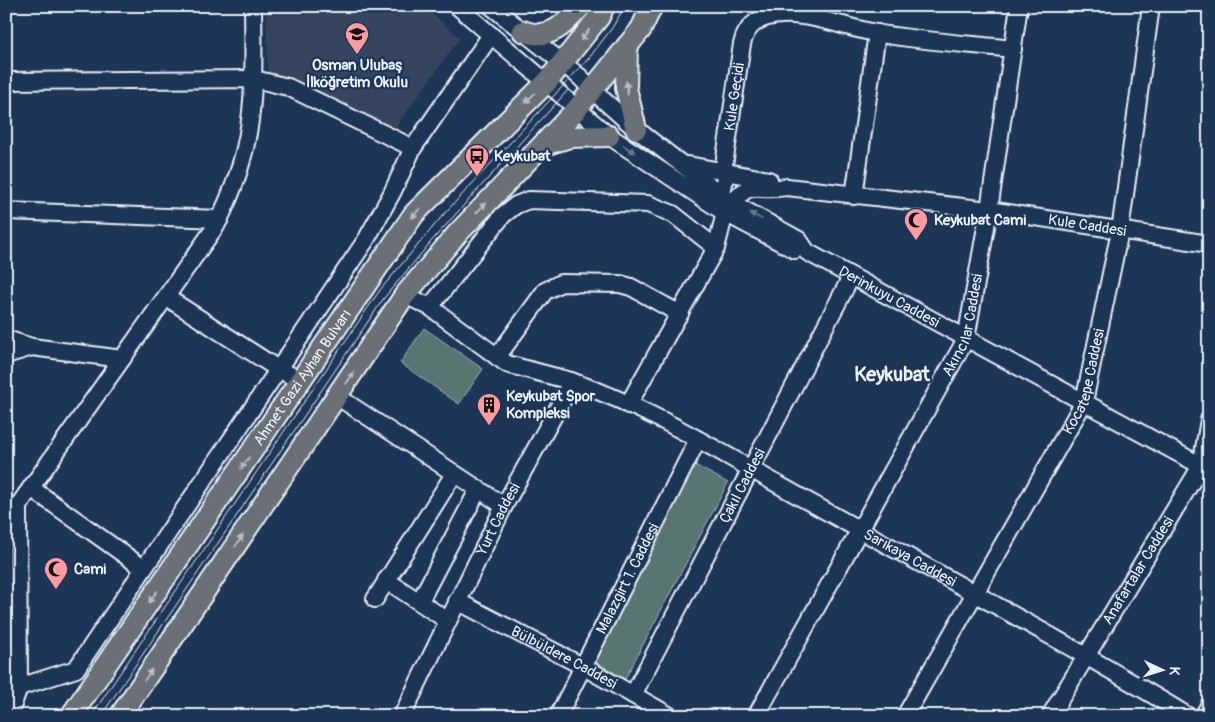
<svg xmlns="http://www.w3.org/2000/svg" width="1215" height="722" font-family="Pangolin,sans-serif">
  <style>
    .built { fill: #344461 }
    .green { fill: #587472; stroke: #a0b2b5 }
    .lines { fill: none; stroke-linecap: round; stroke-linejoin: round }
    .minor-casing { stroke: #e8f1f8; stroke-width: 20 }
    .major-casing { stroke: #e8f1f8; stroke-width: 24 }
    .minor { stroke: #1d3557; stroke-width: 16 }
    .major { stroke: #6a7074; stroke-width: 20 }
    .tram { stroke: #e8f1f8; stroke-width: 1 }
    .oneway { fill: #b6bdc3 }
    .oneway2 { fill: #64778f }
    .labels { text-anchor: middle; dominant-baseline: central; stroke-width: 4.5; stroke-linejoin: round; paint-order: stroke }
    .poi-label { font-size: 15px; font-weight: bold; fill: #e8f1f8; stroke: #1d3557; text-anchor: start }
    .street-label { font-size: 15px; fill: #e8f1f8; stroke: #1d3557 }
    .district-label { font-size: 20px; font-weight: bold; fill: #e8f1f8; stroke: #1d3557 }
  </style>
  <rect width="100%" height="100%" fill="#1d3557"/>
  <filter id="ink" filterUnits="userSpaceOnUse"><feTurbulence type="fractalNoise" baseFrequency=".02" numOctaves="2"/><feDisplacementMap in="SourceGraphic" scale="10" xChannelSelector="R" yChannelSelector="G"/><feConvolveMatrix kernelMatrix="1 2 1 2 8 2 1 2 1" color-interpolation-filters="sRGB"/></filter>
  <g filter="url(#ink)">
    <!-- built -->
    <path class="built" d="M266 6H424L460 38 390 135 268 73Z"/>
    <!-- green -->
    <g class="green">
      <path d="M424 328 483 369 459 404 400 363Z"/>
      <path d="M695 465 728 483 625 679 592 661Z"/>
    </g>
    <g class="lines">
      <!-- minor casing -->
      <g class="minor-casing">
        <g id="minor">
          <path d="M457 6 609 136 725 213 795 250"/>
          <path id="s1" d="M491 6 580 77 592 90 636 129 732 203 799 240 807 252 1209 470"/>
          <path d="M6 81 254 79 288 87 413 148"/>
          <path d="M688 165 769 180"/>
          <path d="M854 196 877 33"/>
          <path d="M6 211 220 219"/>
          <path id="s2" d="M726 212C752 175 751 193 787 187L989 210 1209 244"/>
          <path d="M405 295 430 307 507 364 571 381"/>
          <path d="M166 297 278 369 302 381"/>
          <path d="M430 307 503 215 516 205 529 200 648 204 673 214 716 248"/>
          <path d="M6 339 32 347 122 359"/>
          <path d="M6 355 32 347"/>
          <path d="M497 357 545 291 561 283 620 284 631 287 680 314"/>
          <path d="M338 397 504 506"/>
          <path id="s3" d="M628 405 716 248 725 213 722 194 726 173 724 165 742 44C747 23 761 16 782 15 810 13 847 28 876 33 920 41 967 44 1013 49"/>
          <path d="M31 488 143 568"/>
          <path d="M386 580 448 621"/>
          <path d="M375 599 454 474"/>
          <path d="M420 601 478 490"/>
          <path id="s4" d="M457 601 584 667 670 716"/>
          <path d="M6 685 19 687 76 669 366 240 392 193 413 148 491 35"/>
          <path id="s5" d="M633 695 851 277"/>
          <path d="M9 716 19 687 18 506 216 226C257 146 254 93 253 6"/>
          <path id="s6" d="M402 716 504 506 563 399 571 381C656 410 734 461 813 504 939 574 1065 642 1188 716"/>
          <path id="s7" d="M558 716 697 441"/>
          <path id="s8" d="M756 716 966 339 989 210 1019 6"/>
          <path id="s9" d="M905 716 1084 402 1120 231 1151 6"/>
          <path id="s10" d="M1050 716 1201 466 1209 420"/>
          <path d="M1203 716 1209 706"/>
        </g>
      </g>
      <!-- major casing -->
      <g class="major-casing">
        <g id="major">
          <path d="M523 31C549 42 565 24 581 6"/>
          <path d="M627 46 626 88 636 129"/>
          <path d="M544 145 570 137 609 136"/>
          <path id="s11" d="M71 716 414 214 547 82 599 17 604 6"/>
          <path d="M120 716 405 295 458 233 576 110 641 29 652 6"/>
        </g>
      </g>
      <!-- minor -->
      <use href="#minor" class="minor"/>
      <!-- major -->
      <use href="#major" class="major"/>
      <!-- tram -->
      <g class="tram">
        <path d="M91 716 380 290 444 214 589 58 612 28 625 6"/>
        <path d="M101 716 384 298 435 237 568 90"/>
      </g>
    </g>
    <!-- one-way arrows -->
    <defs><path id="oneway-solid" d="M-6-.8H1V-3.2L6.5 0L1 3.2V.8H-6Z" transform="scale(1.25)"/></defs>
    <g class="oneway">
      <use href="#oneway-solid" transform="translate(585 35) rotate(127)"/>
      <use href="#oneway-solid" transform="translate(627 88) rotate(-96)"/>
      <use href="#oneway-solid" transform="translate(530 98) rotate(135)"/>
      <use href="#oneway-solid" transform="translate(481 208) rotate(-46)"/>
      <use href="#oneway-solid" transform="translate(416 213) rotate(131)"/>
      <use href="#oneway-solid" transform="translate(350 378) rotate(-56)"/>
      <use href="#oneway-solid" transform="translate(245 463) rotate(125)"/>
      <use href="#oneway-solid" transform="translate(239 541) rotate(-56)"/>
      <use href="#oneway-solid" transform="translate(153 597) rotate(125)"/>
      <use href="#oneway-solid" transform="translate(148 675) rotate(-56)"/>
    </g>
    <g class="oneway2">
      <use href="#oneway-solid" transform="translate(629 149) rotate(33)"/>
      <use href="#oneway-solid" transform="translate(756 216) rotate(-150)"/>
    </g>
  </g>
  <!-- icons -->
  <defs>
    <g id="school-pin" transform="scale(1.25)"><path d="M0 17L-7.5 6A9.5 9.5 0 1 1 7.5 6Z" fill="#ff9aa2" stroke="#1d3557"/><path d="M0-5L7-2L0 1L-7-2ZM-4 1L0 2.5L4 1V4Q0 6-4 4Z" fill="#111"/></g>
    <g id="bus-pin" transform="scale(1.25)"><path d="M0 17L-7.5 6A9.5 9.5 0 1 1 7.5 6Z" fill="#ff9aa2" stroke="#1d3557"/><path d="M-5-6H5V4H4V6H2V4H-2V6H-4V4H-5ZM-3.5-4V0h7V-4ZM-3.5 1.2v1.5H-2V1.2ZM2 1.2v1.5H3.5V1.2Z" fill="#111"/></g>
    <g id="mosque-pin" transform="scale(1.25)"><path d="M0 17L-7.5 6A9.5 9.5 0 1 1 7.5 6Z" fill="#ff9aa2" stroke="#1d3557"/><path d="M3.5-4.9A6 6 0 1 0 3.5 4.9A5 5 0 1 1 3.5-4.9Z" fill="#111"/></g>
    <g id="building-pin" transform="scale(1.25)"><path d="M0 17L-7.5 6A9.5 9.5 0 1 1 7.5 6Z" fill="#ff9aa2" stroke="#1d3557"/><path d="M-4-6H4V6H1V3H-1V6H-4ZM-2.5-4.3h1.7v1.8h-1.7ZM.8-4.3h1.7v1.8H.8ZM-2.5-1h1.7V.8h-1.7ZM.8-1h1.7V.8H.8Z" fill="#111"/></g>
  </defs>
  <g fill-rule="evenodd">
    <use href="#school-pin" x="357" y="34"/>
    <use href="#bus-pin" x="477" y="156"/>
    <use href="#mosque-pin" x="916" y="220"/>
    <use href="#building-pin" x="489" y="405"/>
    <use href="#mosque-pin" x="56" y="569"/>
  </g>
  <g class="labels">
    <!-- poi labels -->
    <g class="poi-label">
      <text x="357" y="65" text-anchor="middle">Osman Ulubaş<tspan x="357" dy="17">İlköğretim Okulu</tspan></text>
      <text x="494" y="156">Keykubat</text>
      <text x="934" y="220">Keykubat Cami</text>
      <text x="506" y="396">Keykubat Spor<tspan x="506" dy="17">Kompleksi</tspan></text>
      <text x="74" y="569">Cami</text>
    </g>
    <!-- street labels -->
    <g class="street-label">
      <text stroke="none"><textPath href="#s3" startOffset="334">Kule Geçidi</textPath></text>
      <text stroke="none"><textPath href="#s2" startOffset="374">Kule Caddesi</textPath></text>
      <text stroke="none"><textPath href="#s1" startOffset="496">Derinkuyu Caddesi</textPath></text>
      <text stroke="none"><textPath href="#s8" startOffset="444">Akıncılar Caddesi</textPath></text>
      <text stroke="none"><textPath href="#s11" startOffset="410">Ahmet Gazi Ayhan Bulvarı</textPath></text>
      <text stroke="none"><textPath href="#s9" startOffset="381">Kocatepe Caddesi</textPath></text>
      <text stroke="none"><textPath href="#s5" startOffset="236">Çakıl Caddesi</textPath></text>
      <text stroke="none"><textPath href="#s6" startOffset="219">Yurt Caddesi</textPath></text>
      <text stroke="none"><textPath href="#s6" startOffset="758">Sarıkaya Caddesi</textPath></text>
      <text stroke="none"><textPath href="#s10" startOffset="170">Anafartalar Caddesi</textPath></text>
      <text stroke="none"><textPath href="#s7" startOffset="154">Malazgirt 1. Caddesi</textPath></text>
      <text stroke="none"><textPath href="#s4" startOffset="121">Bülbüldere Caddesi</textPath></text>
    </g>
    <!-- district labels -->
    <g class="district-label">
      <text x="892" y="374">Keykubat</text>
    </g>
  </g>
  <!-- margin -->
  <rect width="1215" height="722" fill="none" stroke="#1d3557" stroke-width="25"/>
  <rect x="12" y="12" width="1190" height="697" fill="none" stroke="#e8f1f8" stroke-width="2" filter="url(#ink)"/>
  <!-- north arrow -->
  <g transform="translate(1162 670) rotate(94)" stroke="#1d3557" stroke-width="4" paint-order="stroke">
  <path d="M0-4L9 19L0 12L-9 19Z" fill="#e8f1f8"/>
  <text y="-8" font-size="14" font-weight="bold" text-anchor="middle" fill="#e8f1f8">K</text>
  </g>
</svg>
